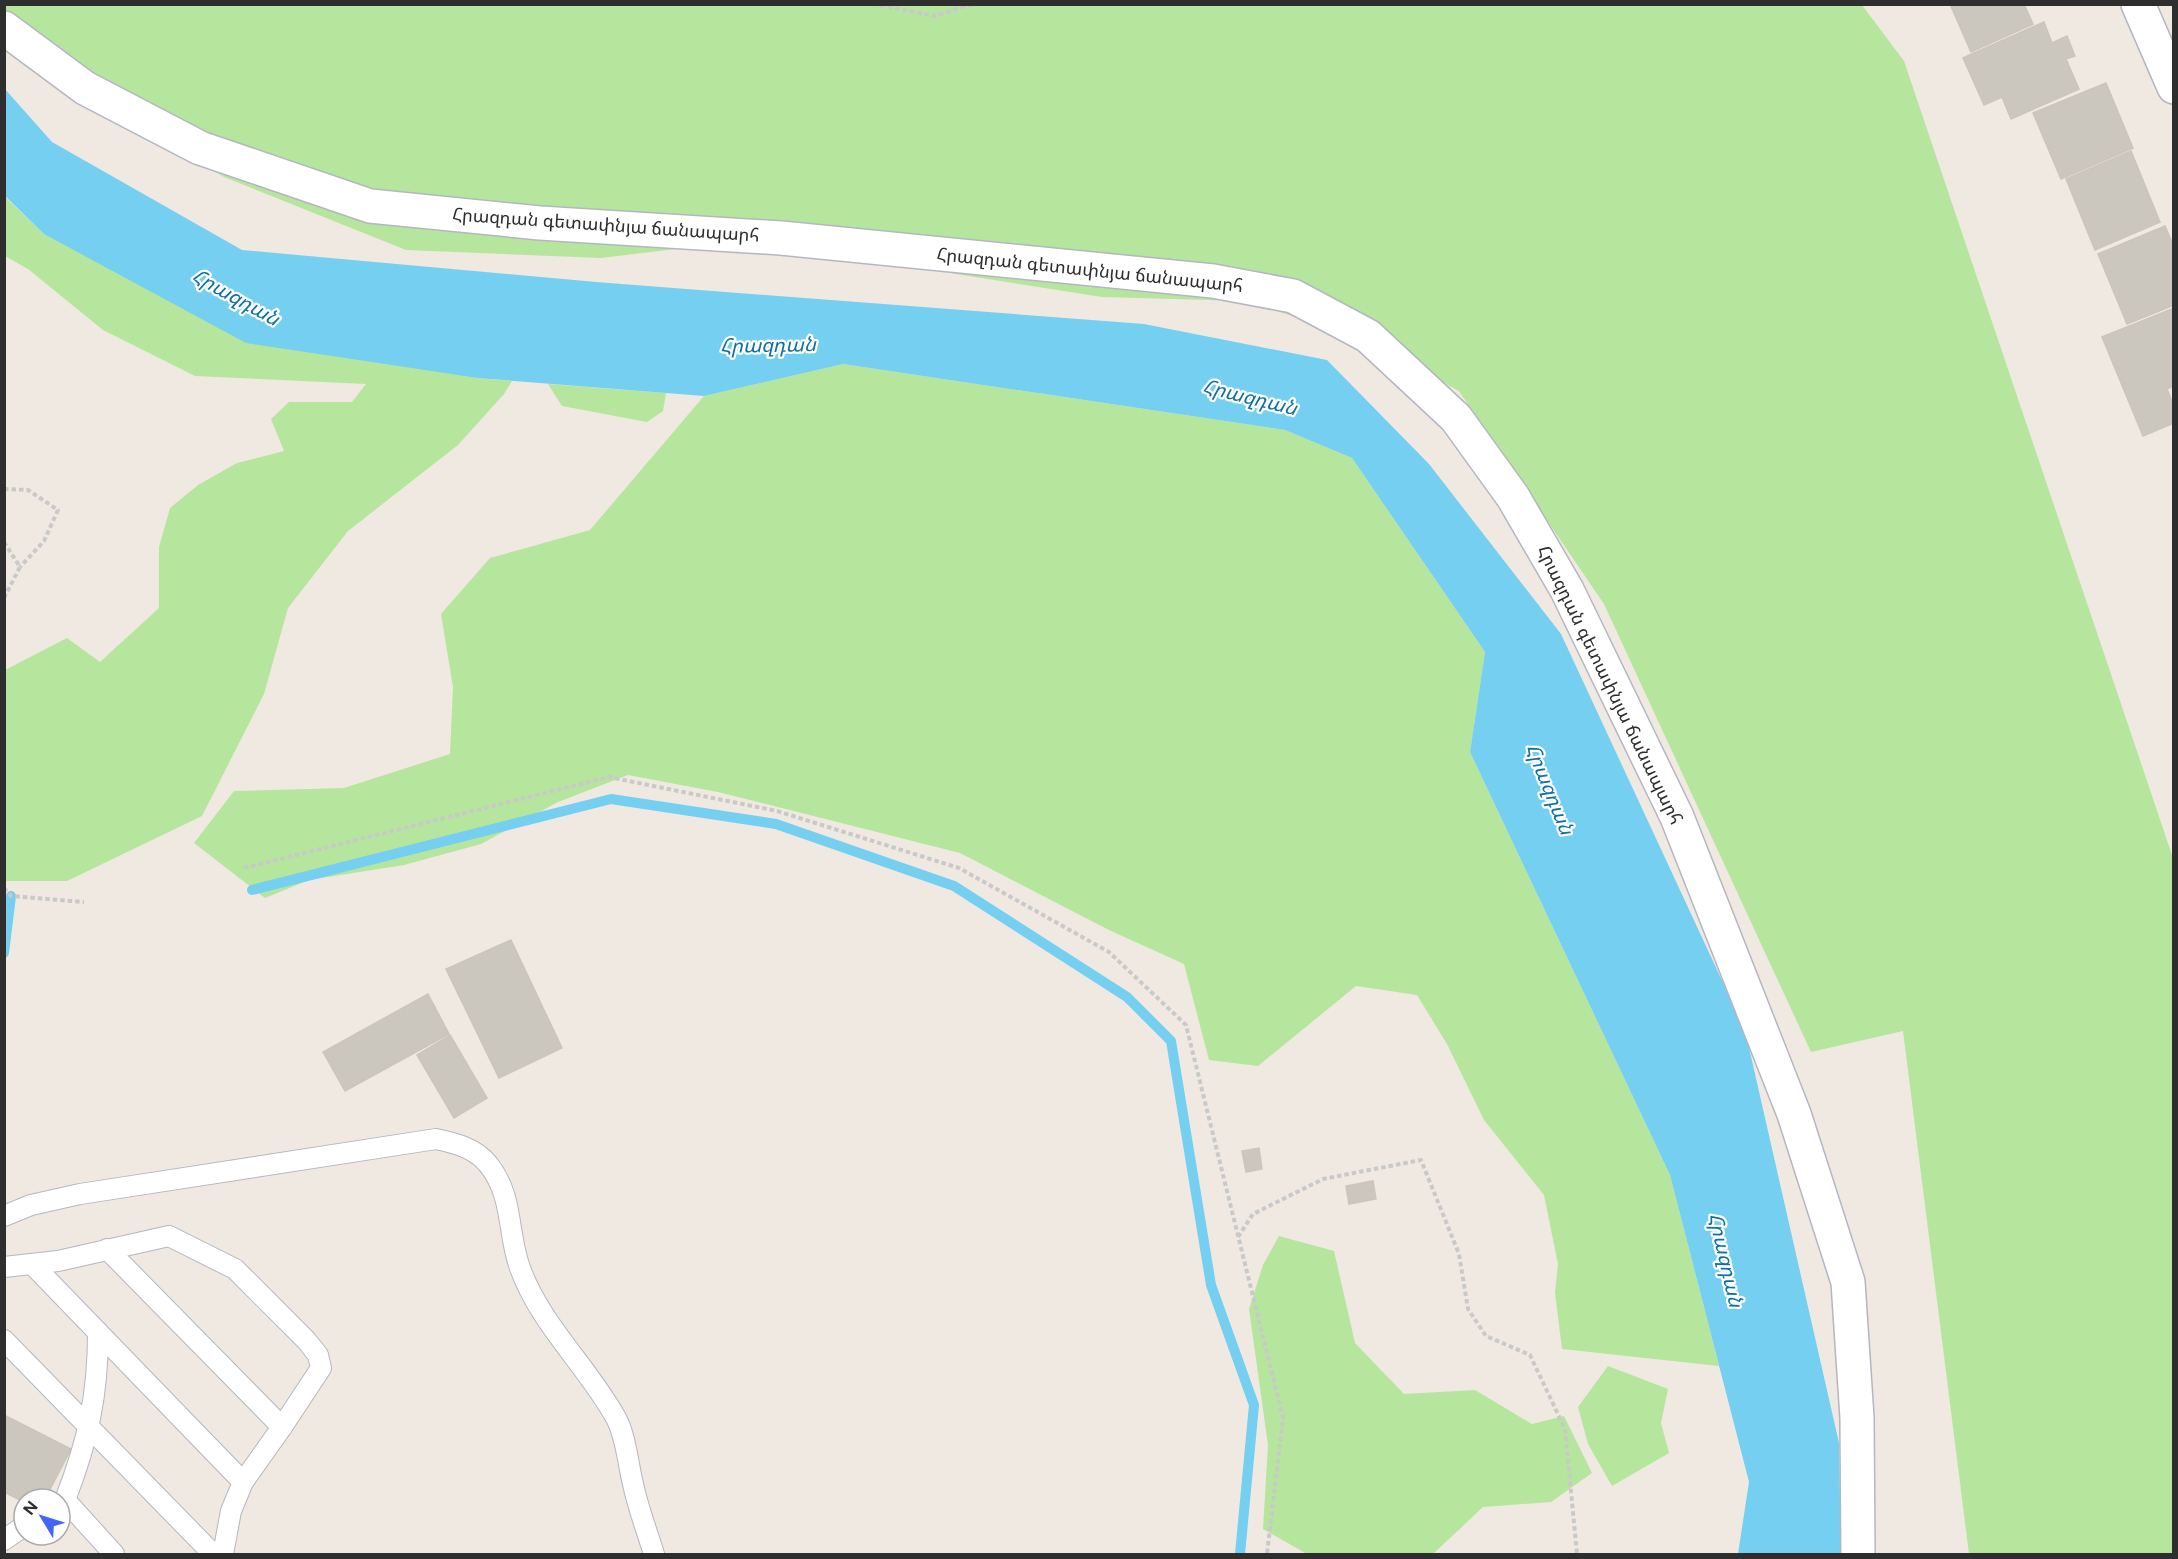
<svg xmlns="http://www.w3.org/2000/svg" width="2178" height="1559" font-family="Figtree,'Noto Sans Armenian',sans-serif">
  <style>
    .green { fill: #b6e59e }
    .water { fill: #75cff0 }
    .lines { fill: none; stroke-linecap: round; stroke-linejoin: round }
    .stream { stroke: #75cff0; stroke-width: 10 }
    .building { fill: #cbc7bf; stroke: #cbc5ba; stroke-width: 1.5 }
    .lane-casing { stroke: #b4b7c1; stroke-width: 22 }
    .street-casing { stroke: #b4b7c1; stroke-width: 36 }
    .secondary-casing { stroke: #b4b7c1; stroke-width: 36 }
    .path { stroke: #c9c9c9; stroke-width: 4; stroke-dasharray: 4.5 3; stroke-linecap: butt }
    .lane { stroke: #fff; stroke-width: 20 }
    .street { stroke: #fff; stroke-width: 33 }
    .secondary { stroke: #fff; stroke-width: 33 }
    .labels { text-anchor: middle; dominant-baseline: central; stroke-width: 4.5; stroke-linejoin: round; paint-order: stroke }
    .street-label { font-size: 18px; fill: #2e2e2e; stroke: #fff }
    .water-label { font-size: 20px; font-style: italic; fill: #0d6fa3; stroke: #fff }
  </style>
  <rect width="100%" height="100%" fill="#efe9e1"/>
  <!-- green -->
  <g class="green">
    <path d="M4 5H1862L1904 61 2173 858V1554H1969L1903 1031 1811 1052 1604 604 1459 391 1354 335 1244 301 1102 297 962 275 766 238 601 258 406 250 224 177 29 58 5 13Z"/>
    <path d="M4 196 44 234 478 378 512 381 504 394 458 445 348 531 288 608 264 694 202 816 67 881H5V670L67 638 100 662 159 608V547L170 508 198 485 237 463 284 451 271 419 289 402H352L366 384 195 376 103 330 28 269 5 256Z"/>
    <path d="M843 364 1285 430 1352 458 1485 652 1470 752 1670 1175 1719 1366 1562 1349 1555 1293 1558 1264 1544 1195 1484 1120 1447 1044 1417 995 1356 986 1258 1066 1209 1060 1184 964 1109 930 960 853 718 792 628 775 558 802 481 844 404 865 309 880 265 898 194 843 234 791 344 788 450 754 453 687 441 614 490 558 590 530 704 396Z"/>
    <path d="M548 384 666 393 663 411 647 422 562 406Z"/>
    <path d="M1279 1236 1334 1251 1355 1343 1404 1394 1475 1390 1532 1424 1564 1416 1592 1473 1551 1502 1483 1507 1433 1554H1307L1263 1529 1268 1445 1249 1309 1263 1265Z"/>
    <path d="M1608 1366 1668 1389 1661 1423 1669 1453 1612 1486 1588 1444 1578 1407Z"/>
  </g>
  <!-- water -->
  <path class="water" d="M4 88 52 142 242 250 596 282 1144 324 1327 360 1429 464 1561 634 1745 1030 1839 1443 1841 1554H1738L1749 1482 1670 1175 1470 752 1485 652 1352 458 1285 430 843 364 704 396 478 378 246 343 44 234 5 196Z"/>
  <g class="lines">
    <!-- stream -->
    <g class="stream">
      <path d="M252 890 611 799 776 824 954 886 1127 997 1171 1041 1211 1285 1254 1405 1240 1554"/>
      <path d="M4 953 11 896"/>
    </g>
  </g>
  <!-- building -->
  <g class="building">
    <path d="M1950 4H2024L2033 24 1971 52Z"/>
    <path d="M2044 22 2052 43 2067 36 2075 56 2066 59 2079 89 2011 119 2002 97 1984 105 1963 58Z"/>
    <path d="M2106 83 2133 148 2061 179 2033 113Z"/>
    <path d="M2131 151 2160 222 2095 250 2066 179Z"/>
    <path d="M2165 226 2174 247V305L2127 324 2098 254Z"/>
    <path d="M2174 308V386L2167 389 2174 406V423L2143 436 2102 337Z"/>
    <path d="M511 940 562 1048 499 1078 446 969Z"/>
    <path d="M428 994 449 1034 345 1091 323 1052Z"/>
    <path d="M450 1035 487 1098 454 1118 417 1055Z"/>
    <path d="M1259 1148 1262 1169 1246 1172 1242 1151Z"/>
    <path d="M1373 1181 1376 1199 1349 1204 1346 1186Z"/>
    <path d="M4 1415 71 1449 45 1499H24V1502L4 1492Z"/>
  </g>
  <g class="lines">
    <!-- lane casing -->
    <g class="lane-casing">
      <g id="lane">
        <path d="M4 1216 31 1205 80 1194 436 1139C455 1143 475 1148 488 1164 514 1196 507 1233 520 1268 540 1324 588 1367 616 1418 626 1436 628 1464 633 1484 638 1508 647 1531 654 1554"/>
        <path d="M107 1249 282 1427 243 1482"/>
        <path d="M32 1264 243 1482 231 1511 223 1554"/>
        <path d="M4 1267 58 1261 169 1236 235 1269 306 1340 318 1355 321 1368 282 1427"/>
        <path d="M4 1340 213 1554"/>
        <path d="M65 1500C88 1441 98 1396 98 1332"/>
        <path d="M60 1503 65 1500 114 1554"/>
        <path d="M4 1540 24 1526"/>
      </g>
    </g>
    <!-- street casing -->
    <g class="street-casing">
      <path id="street" d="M2138 4 2174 87"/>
    </g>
    <!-- secondary casing -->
    <g class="secondary-casing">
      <path id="secondary" d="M4 28 85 88 200 148 370 206 540 223 781 238 1213 281 1293 296 1368 336 1456 418 1513 497 1567 590 1677 817 1794 1114 1848 1282 1857 1418 1858 1554"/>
    </g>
    <!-- path -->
    <g class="path">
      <path d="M873 4 934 16 973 4"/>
      <path d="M4 489 28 490 58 510 44 541 20 567"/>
      <path d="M4 542 20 567 4 598"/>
      <path d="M244 868 609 777 777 811 959 868 1109 952 1186 1025 1283 1418 1267 1554"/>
      <path d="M4 888 11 896 84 902"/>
      <path d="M1238 1237 1253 1214 1323 1179 1421 1160 1459 1254 1468 1309 1486 1336 1530 1355 1565 1429 1577 1554"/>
    </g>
    <!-- lane -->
    <use href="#lane" class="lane"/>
    <!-- street -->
    <use href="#street" class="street"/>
    <!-- secondary -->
    <use href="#secondary" class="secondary"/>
  </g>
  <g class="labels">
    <!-- street labels -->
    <g class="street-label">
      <text transform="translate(606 225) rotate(4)">Հրազդան գետափնյա ճանապարհ</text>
      <text transform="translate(1090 270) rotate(6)">Հրազդան գետափնյա ճանապարհ</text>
      <text transform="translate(1610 685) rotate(64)">Հրազդան գետափնյա ճանապարհ</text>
    </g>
    <!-- water labels -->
    <g class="water-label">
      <text transform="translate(236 297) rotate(29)">Հրազդան</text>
      <text transform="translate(768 345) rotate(-1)">Հրազդան</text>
      <text transform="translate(1250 397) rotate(14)">Հրազդան</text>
      <text transform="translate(1550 789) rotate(68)">Հրազդան</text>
      <text transform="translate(1726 1260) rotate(77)">Հրազդան</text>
    </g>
  </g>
  <!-- border -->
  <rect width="2178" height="1559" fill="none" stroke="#2e2e2e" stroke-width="12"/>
  <!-- north arrow -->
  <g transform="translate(42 1517) rotate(308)"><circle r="28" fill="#ffffff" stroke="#ababab" stroke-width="1.5"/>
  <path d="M0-4.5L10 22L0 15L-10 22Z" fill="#4264fb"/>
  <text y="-9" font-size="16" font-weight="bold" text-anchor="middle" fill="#2e2e2e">N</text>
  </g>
</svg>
